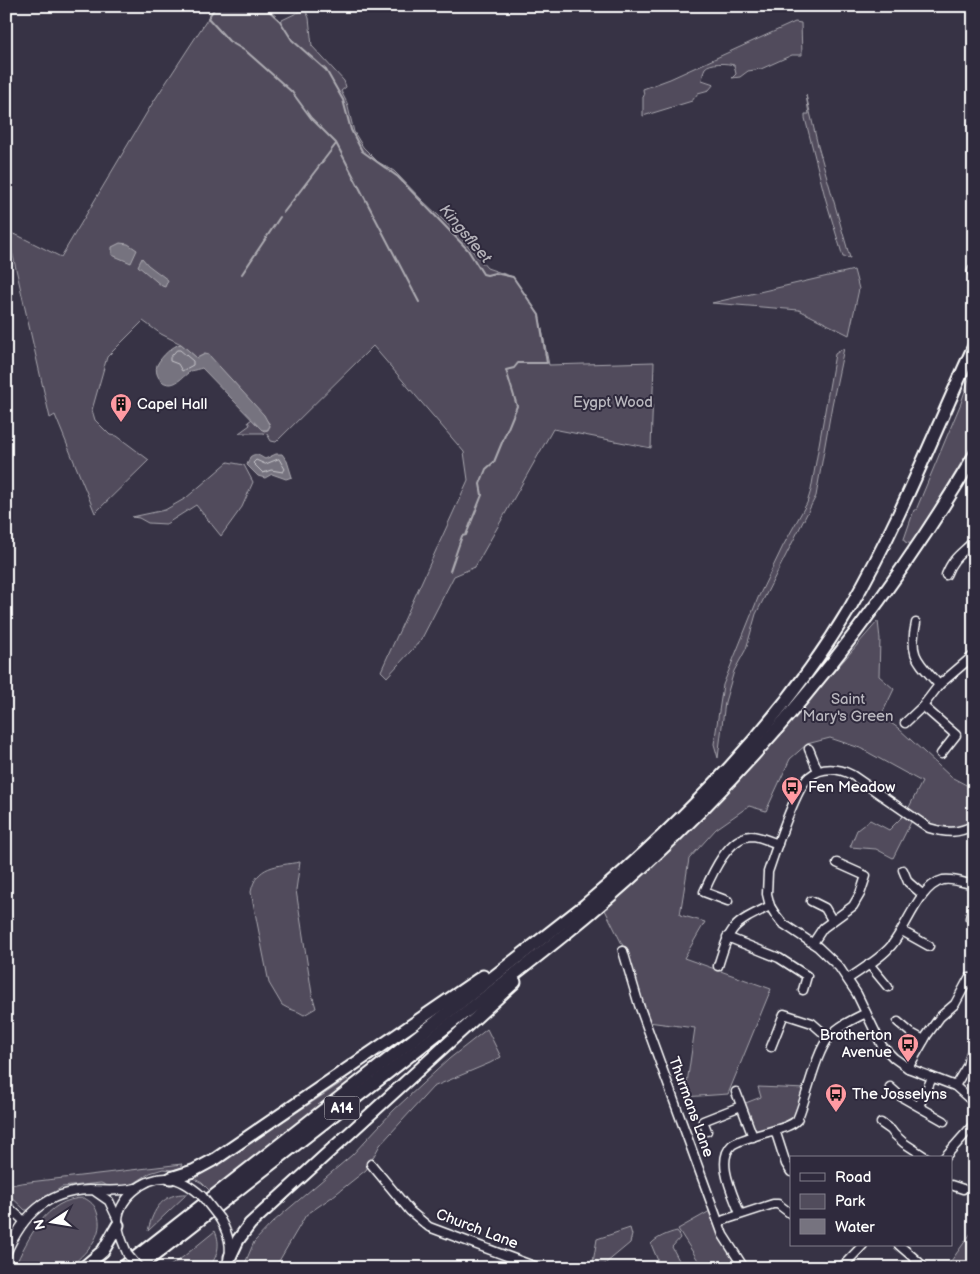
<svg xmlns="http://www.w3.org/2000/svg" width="980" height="1274" font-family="'Balsamiq Sans',sans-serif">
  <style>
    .green { fill: #514c5c; stroke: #a8a6ae }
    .water { fill: #76737f; stroke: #adabb2 }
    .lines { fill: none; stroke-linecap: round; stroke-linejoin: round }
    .shore { stroke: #c8c7cc; stroke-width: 1 }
    .stream { stroke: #adabb2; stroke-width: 2 }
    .minor-casing { stroke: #fff; stroke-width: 11 }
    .highway-casing { stroke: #fff; stroke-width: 15 }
    .minor { stroke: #2f2a3d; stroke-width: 8 }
    .highway { stroke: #2f2a3d; stroke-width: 11 }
    .minor-bridge-casing { stroke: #fff; stroke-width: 11; stroke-linecap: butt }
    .minor-bridge { stroke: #2f2a3d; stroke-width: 8 }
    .labels { text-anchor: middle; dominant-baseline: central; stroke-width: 4; stroke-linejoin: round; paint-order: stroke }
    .shield { fill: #2f2a3d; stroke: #c1bfc5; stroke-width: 1 }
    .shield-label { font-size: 14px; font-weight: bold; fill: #fff }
    .park-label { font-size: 15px; fill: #b9b7be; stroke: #2f2a3d }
    .poi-label { font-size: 15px; fill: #fff; stroke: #2f2a3d; text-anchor: start }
    .street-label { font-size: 15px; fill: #fff; stroke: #2f2a3d }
    .water-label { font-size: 16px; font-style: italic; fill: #b4b2b9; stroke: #2f2a3d }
  </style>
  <rect width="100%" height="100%" fill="#373345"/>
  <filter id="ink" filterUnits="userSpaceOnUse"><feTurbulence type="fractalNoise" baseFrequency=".02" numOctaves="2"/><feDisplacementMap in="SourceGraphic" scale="10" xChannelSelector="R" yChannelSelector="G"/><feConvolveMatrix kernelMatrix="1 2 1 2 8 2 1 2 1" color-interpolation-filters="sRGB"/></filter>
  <g filter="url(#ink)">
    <!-- green -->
    <g class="green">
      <path d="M216 6H264L280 21 305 9 309 18 312 46 344 81 346 87 341 91 347 103 354 132 363 147 378 162 394 171 423 201 457 233 487 268 513 277 539 315 549 365 654 362 651 448 553 429 475 567 454 576 421 640 387 677 381 671 468 480 464 452 373 346 276 442 271 441 267 434 263 433H239L250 425 248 422 252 419 264 431 268 430 270 426 269 423 230 378 205 354 197 358 181 344 161 334 143 321 107 357 92 410 95 420 110 435 117 436 149 460 95 513 55 415 50 418 11 247 10 233 19 236 61 257 152 104Z"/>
      <path d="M795 22 801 23 802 55H792L761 69 748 71 740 77 732 78 736 74 734 65C727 63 710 62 705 68 703 71 703 77 702 80L714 84 709 90 698 93 692 101 643 116V97L644 96 643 89 670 79Z"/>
      <path d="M806 95 818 146 850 258 843 257 825 197 805 118V114H809Z"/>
      <path d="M854 270 859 289 849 335 799 310 712 303Z"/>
      <path d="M844 348 832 405 816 496 756 614 746 649 734 671 725 702 718 758 714 744 723 685 758 598 783 546 807 503 811 490 835 354Z"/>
      <path d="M974 364V442L912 544 905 542 904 539 914 510H916L961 403Z"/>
      <path d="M228 462 244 465 253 482 242 507 221 536 196 505 166 524 148 523 139 518 132 517 165 510 186 498Z"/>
      <path d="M878 621 880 639 879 676 894 689 881 716 898 728 951 777 974 789V825L950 833 913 818 893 858 876 849 850 847 857 830 870 820 889 830 906 813 922 782 860 748 830 738 807 744 790 759 766 811 749 806 716 829 689 859 680 915 705 922 684 958 771 989 728 1094 685 1097 695 1028 648 1022 624 948 605 910 654 866 738 782Z"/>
      <path d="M300 862 296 890 312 994 316 1008 304 1015C297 1010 289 1010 282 1005L269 983 251 892C256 865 277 866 300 862Z"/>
      <path d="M487 1029 501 1057 490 1063 433 1087 380 1145 366 1170 332 1197 306 1215 275 1268H243L254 1242 273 1222 352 1155 394 1110 449 1059Z"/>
      <path d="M347 1079 352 1085 213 1194 202 1183 191 1177 207 1171 227 1159Z"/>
      <path d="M758 1087 806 1089 795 1116 792 1119 754 1133 743 1104 761 1097Z"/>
      <path d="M182 1164 180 1168 173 1170 163 1169 150 1173 130 1186 110 1187 101 1183 62 1187 28 1210H25L6 1192V1186L21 1183Z"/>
      <path d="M187 1194 148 1231C153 1209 163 1193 187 1194Z"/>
      <path d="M84 1198C90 1201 95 1205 97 1212 106 1236 85 1253 69 1268H14C28 1239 46 1198 84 1198Z"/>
      <path d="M710 1211C717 1230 725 1247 737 1264L733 1268H703L678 1229Z"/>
      <path d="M630 1228 632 1235 630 1243 600 1268H587L593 1262 597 1239Z"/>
      <path d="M974 1229V1268H946Z"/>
      <path d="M215 1231C221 1244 218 1257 208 1268H167L183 1257Z"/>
      <path d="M677 1231 680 1238 672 1247 683 1268H661L651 1244C656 1238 668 1233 677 1231Z"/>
    </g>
    <!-- water -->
    <g class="water">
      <path d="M120 243 128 244 137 250 131 263 112 255V247Z"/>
      <path d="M142 258 148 265 168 280 165 287 162 286 138 266Z"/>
      <path d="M181 344 197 358 205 354 209 355 264 415 270 426 267 430H262L202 368C199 369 194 370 191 371 184 375 179 383 171 384 161 385 154 374 157 365 161 357 173 345 181 344Z"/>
      <path d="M276 454H282L287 461 292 477 286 479 272 474 265 478 258 476 247 465 250 457C256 452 259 456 265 459Z"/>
    </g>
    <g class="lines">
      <!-- shore -->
      <g class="shore">
        <path d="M177 350H180L193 361V365L182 371 178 364 170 361V358Z"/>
        <path d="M279 459 285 469 283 472 271 470 263 473 253 463 256 460 265 464Z"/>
      </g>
      <!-- stream -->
      <g class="stream">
        <path d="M216 6 208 18 229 41 247 52 292 92 311 118 336 143 419 302"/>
        <path d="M264 6 280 21 292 40 326 70 343 100 351 130 362 151 398 177 468 250 483 274 487 275 495 273 513 277 539 315 547 363H518L514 368 506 370 517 406 494 462 486 469 480 484 482 495 466 535 462 536 450 571"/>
        <path d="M284 212 336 144"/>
        <path d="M242 274 280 217"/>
      </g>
      <!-- minor casing -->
      <g class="minor-casing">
        <g id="minor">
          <path d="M946 575C953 557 961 554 974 541"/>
          <path d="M916 623C908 657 919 662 939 685"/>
          <path d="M923 706 956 735 941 754"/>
          <path d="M905 723 923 706 939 685 974 655"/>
          <path d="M809 749 818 771"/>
          <path d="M974 825C958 834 946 833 929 828L852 775C839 768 822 766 809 777 795 789 775 852 768 872L767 894 770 906 775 914 782 923 818 947 839 967 857 994 882 1046 894 1058 908 1068 955 1086 974 1103"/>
          <path d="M903 870 908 882 922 894"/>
          <path d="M728 901 704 892C712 874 728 837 751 836 759 836 770 841 778 844"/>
          <path d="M811 901 825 908 832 920"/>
          <path d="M970 918 974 904"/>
          <path d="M902 931 929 946"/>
          <path d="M727 937 779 958 807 976 803 990"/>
          <path d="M813 943 823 928 853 906 860 894 866 876 837 863"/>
          <path d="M623 951 639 1005 712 1205 723 1235 744 1268"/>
          <path d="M869 964 888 987"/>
          <path d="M718 966C731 925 731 925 770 906"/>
          <path d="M848 979C862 969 880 959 891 946 907 927 919 886 943 880 953 878 964 883 974 885"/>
          <path d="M898 1022 911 1033 924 1040"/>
          <path d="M771 1047 784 1014 812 1023 829 1038"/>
          <path d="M908 1068 927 1035 940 1017 955 1004 969 978H974"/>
          <path d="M955 1086 967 1066 971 1053"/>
          <path d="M890 1087 900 1096 944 1121"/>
          <path d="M736 1092 753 1137"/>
          <path d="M919 1106 932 1078"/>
          <path d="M881 1123 891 1130 894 1134 904 1143 927 1158"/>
          <path d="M775 1130 786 1164 791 1172"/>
          <path d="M707 1131 703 1121 741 1106"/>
          <path d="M944 1158 974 1124"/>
          <path d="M371 1164 410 1211 429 1227 539 1268"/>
          <path d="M951 1185 963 1189"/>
          <path d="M96 1192 109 1201 118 1220"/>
          <path d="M6 1205 24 1221"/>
          <path d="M740 1214C734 1196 715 1161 732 1145 740 1139 759 1135 768 1132 778 1129 790 1127 797 1120 807 1098 815 1053 830 1036 840 1025 854 1019 866 1013"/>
          <path d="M220 1219C228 1233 235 1253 224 1268"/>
          <path d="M724 1220 773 1204H778L791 1214"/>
          <path d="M899 1245 922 1265"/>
          <path d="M6 1254C23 1215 45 1192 89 1190 105 1190 120 1192 136 1188"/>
          <path d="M128 1255C124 1245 119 1236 118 1225 116 1200 144 1176 169 1178 181 1179 193 1188 202 1196"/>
          <path d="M841 1268 863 1245"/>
        </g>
      </g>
      <!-- highway casing -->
      <g class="highway-casing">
        <g id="highway">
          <path d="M974 271V272"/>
          <path d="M171 1178 193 1171 217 1158 483 976"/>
          <path d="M230 1257 238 1240 250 1224 515 982"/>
          <path d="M83 1268 103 1251 118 1225"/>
          <path d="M122 1268 585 905C686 819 783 721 851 606 899 523 934 433 974 346"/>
          <path d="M138 1268C240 1188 342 1108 445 1028 513 975 583 923 646 864 774 745 885 606 974 456"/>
        </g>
      </g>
      <!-- minor -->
      <use href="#minor" class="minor"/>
      <!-- highway -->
      <use href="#highway" class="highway"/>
      <!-- minor-bridge casing -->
      <g class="minor-bridge-casing">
        <g id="minor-bridge">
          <path d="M202 1196 220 1219"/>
          <path d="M128 1255 139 1268"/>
        </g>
      </g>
      <!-- minor-bridge -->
      <use href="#minor-bridge" class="minor-bridge"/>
    </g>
  </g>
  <!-- icons -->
  <defs>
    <g id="building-pin" transform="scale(1.125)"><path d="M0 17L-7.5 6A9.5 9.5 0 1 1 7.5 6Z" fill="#ff9aa2" stroke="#2f2a3d"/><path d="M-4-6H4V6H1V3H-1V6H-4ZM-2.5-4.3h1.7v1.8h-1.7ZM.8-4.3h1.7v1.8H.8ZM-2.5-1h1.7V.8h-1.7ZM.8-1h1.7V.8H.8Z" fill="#111"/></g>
    <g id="bus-pin" transform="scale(1.125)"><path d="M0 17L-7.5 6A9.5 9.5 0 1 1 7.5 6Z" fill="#ff9aa2" stroke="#2f2a3d"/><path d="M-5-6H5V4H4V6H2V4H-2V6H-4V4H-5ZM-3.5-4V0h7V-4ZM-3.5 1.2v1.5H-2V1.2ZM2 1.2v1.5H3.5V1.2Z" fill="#111"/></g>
  </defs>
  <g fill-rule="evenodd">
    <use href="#building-pin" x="121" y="404"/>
    <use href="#bus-pin" x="792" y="787"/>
    <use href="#bus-pin" x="908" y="1044"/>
    <use href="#bus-pin" x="836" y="1094"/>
  </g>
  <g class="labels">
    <!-- shield labels -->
    <rect class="shield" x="324.5" y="1096.5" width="35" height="23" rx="4"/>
    <g class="shield-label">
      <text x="342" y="1108">A14</text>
    </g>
    <!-- park labels -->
    <g class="park-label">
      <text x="613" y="402">Eygpt Wood</text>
      <text x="848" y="699">Saint<tspan x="848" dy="17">Mary's Green</tspan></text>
    </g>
    <!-- poi labels -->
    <g class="poi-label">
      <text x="137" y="404">Capel Hall</text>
      <text x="808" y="787">Fen Meadow</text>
      <text x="892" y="1035" text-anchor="end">Brotherton<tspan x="892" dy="17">Avenue</tspan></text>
      <text x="852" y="1094">The Josselyns</text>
    </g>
    <!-- street labels -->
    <g class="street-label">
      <text transform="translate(691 1107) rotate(70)">Thurmans Lane</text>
      <text transform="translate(477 1229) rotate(21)">Church Lane</text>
    </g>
    <!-- water labels -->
    <g class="water-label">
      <text transform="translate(465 234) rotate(50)">Kingsfleet</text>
    </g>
  </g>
  <!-- margin -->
  <rect width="980" height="1274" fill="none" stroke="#2f2a3d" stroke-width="25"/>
  <rect x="12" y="12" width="955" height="1249" fill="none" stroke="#fff" stroke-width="2" filter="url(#ink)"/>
  <!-- legend -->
  <rect x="790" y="1156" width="162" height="90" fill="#2f2a3d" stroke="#827f8b"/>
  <rect x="800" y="1173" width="25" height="8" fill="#2f2a3d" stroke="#827f8b"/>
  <text x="835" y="1182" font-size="15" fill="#ffffff">Road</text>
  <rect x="800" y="1194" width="25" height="15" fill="#514c5c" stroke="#827f8b"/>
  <text x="835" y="1206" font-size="15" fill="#ffffff">Park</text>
  <rect x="800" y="1219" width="25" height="15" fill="#76737f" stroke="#827f8b"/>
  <text x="835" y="1232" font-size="15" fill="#ffffff">Water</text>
  <!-- north arrow -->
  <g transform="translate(52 1222) rotate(258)" stroke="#2f2a3d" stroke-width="4" paint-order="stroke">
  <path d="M0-4L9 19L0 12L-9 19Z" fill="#ffffff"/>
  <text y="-8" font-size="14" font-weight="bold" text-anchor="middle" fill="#ffffff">N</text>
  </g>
</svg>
